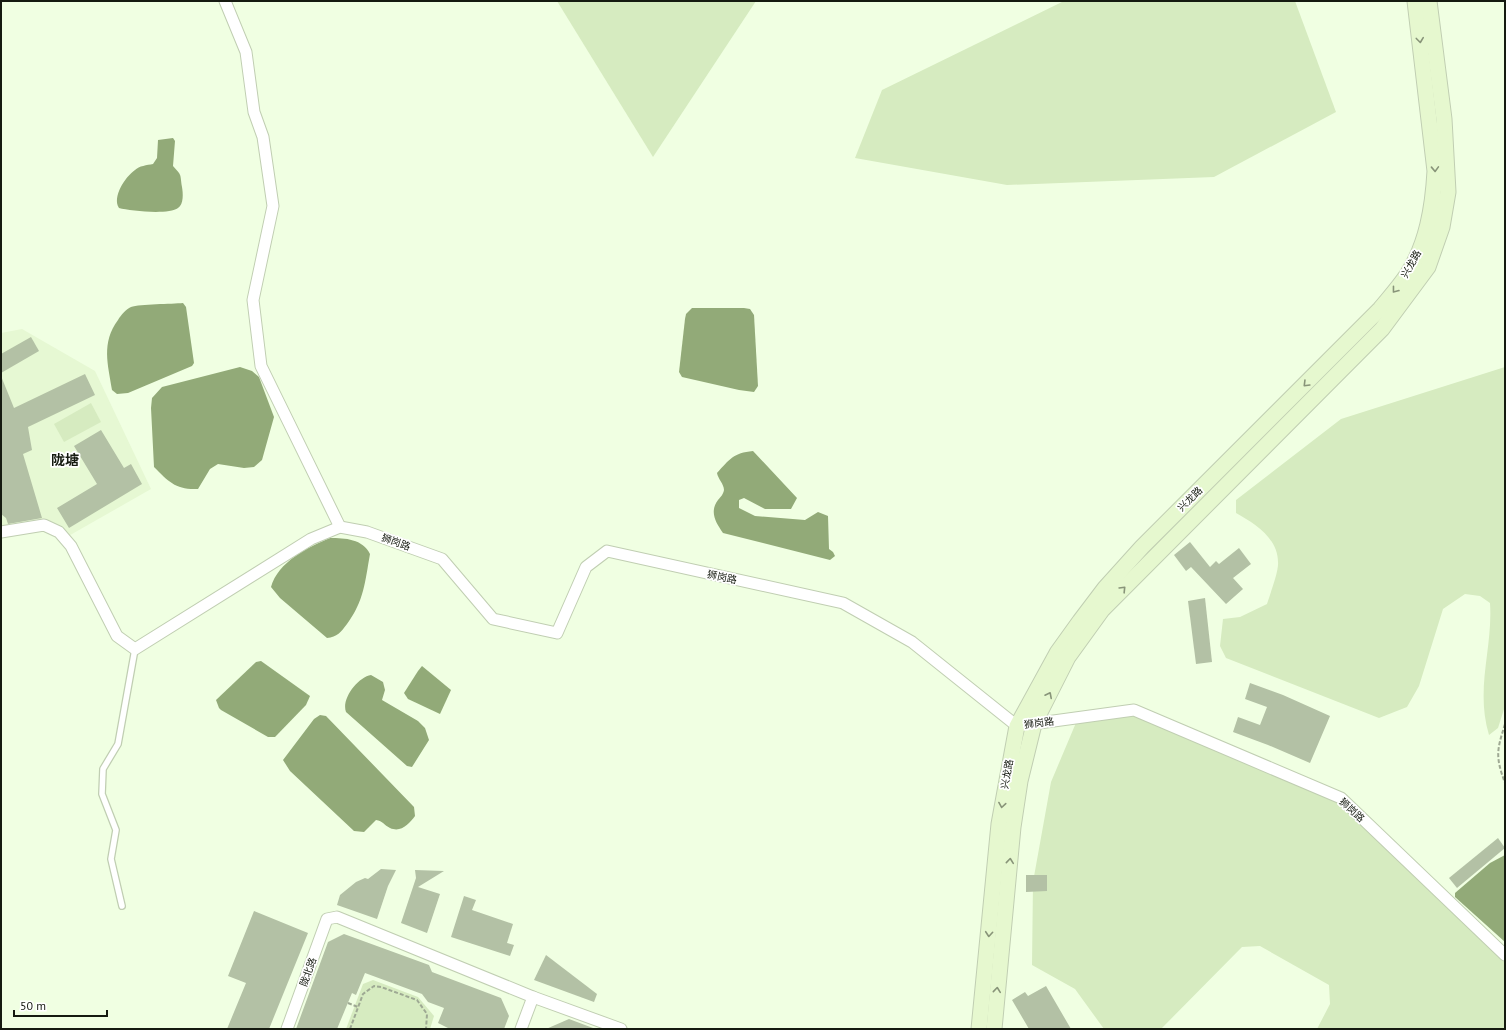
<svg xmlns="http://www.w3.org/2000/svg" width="1506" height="1030" font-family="'PT Sans','Noto Sans SC',sans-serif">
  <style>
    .built { fill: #e6f8d3 }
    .green { fill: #d6ebc0 }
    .water { fill: #92aa78 }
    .building { fill: #b3c1a5 }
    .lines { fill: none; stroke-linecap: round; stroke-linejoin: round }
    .service-casing { stroke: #c0ceb2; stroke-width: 8 }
    .minor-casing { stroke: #c0ceb2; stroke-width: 13 }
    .secondary-casing { stroke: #c0ceb2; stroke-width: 17 }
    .path { stroke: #9ea993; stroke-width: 2; stroke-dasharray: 4 2; stroke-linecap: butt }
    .service { stroke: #fff; stroke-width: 5.5 }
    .minor { stroke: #fff; stroke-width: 11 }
    .secondary { stroke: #e6f8cf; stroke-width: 15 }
    .oneway { stroke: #889479 }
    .labels { text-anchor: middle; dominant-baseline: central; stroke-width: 3.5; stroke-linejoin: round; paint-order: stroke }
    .street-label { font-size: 10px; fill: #151a10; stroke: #fff }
    .district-label { font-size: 14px; font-weight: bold; fill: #151a10; stroke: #fff }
  </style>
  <rect width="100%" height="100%" fill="#f0ffe2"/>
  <!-- built -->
  <path class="built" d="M22 329 95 371 151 489 65 538 44 525 1 532V333Z"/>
  <!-- green -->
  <g class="green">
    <path d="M557 1H756L653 157Z"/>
    <path d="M1064 1H1295L1336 112 1214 177 1007 185 855 158 882 90Z"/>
    <path d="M1505 367V706L1498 728 1489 735C1475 688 1493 649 1490 603L1480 596 1465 594 1443 609 1419 686 1407 707 1379 718 1226 658 1220 646 1223 619 1240 617 1267 604C1270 594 1279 571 1278 562 1278 538 1254 523 1236 513V500L1341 419Z"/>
    <path d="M91 403 101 422 64 442 54 424Z"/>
    <path d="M1134 710 1341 799 1505 955V1029H1317L1330 1004 1329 985 1260 946 1242 947 1161 1029H1104L1075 989 1032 965 1033 882 1051 782 1078 718Z"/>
    <path d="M373 980 418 997 434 1016 430 1029H346L363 984Z"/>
  </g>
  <!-- water -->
  <g class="water">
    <path d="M173 138 175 141 173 166C182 176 180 173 182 187 183 193 184 204 178 208 169 215 130 211 119 208 112 197 125 177 135 170 139 166 147 165 153 164L157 158 158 140Z"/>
    <path d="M183 303 186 307 194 363 192 366 128 393 117 394 112 390C108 364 101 343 118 320 121 315 126 309 131 307 140 304 172 304 183 303Z"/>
    <path d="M692 308H744L750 309 754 315 758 386 754 392 739 390 682 377 679 372 685 319 686 314Z"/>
    <path d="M240 367 252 371 259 377 274 417 262 460 254 467 244 468 218 464 210 469 198 489C176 490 169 482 154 467L151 408 152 398 162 387Z"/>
    <path d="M753 451 797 498 791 509H765L744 498 739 500V508L755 516 805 520 818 512 828 516 829 549 833 552 835 556 830 560 723 533C716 523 709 512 718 500 721 496 723 495 724 490 724 484 718 479 717 473 730 459 733 453 753 451Z"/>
    <path d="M330 538C345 538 363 539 370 554 365 582 364 601 347 624 341 632 337 637 327 638L280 598 271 587C278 562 308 547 330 538Z"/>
    <path d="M261 661 310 696 306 705 275 737H268L221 710 219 708 216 700 256 662Z"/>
    <path d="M422 666 451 690 440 714 408 699 404 693 418 671Z"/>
    <path d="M371 675 383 682 385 690 382 700 418 721 425 728 429 740 412 767 407 766 346 712C341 699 358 677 371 675Z"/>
    <path d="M320 715 326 716 414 807 415 816C409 824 401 833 390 828 384 825 383 821 376 820L364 832 354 831 290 771 283 760 314 719Z"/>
    <path d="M1505 855V942L1455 897V893L1490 863Z"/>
  </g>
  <!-- building -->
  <g class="building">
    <path d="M31 337 39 351 1 373V354Z"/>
    <path d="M85 374 95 395 28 427 32 450 23 454 42 518 8 524 6 518 1 514V376L14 408Z"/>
    <path d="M101 430 124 468 131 464 142 484 69 528 57 508 97 484 74 446Z"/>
    <path d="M1190 542 1210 567 1216 561 1219 564 1239 548 1251 564 1233 578 1243 589 1226 604 1191 567 1186 571 1174 555Z"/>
    <path d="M1205 598 1212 662 1196 664 1188 601Z"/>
    <path d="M1250 683 1283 695 1330 716 1310 763 1268 745 1233 732 1238 717 1260 725 1267 707 1245 699Z"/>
    <path d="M1498 838 1505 848 1457 888 1449 878Z"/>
    <path d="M381 869 396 870 388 886 377 919 337 905 340 895 356 882 365 878 368 879Z"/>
    <path d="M415 870 444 871 418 887 440 894 427 933 401 923 416 878Z"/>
    <path d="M1026 875H1047V891L1026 892Z"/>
    <path d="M464 896 476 900 472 910 513 924 507 943 514 945 510 956 451 937Z"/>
    <path d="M254 911 308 933 269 1029H227L246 983 228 976Z"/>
    <path d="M344 934 429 965 432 972 501 998 509 1016 504 1029H450L438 1023 444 1008 428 1002 422 994 365 973 356 995 352 993 337 1029H296L328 942Z"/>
    <path d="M546 955 597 994 594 1002 534 980Z"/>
    <path d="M1046 986 1071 1029H1029L1012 1000 1025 992 1028 996Z"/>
    <path d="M569 1019 593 1028V1029H546Z"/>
  </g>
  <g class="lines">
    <!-- service casing -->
    <g class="service-casing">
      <path id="service" d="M122 906 111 859 116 830 102 794 103 769 118 744 135 649"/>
    </g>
    <!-- minor casing -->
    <g class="minor-casing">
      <g id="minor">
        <path d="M225 1 246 52 254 112 263 137 273 206 253 300 261 366 340 527"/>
        <path d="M1 532 44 525 59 532 71 546 117 636 135 649 311 539 340 527 367 532 442 559 493 619 557 633 586 567 607 551 843 603 912 642 1017 726 1134 710 1341 798 1505 955"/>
        <path d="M287 1029 327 919 337 917 533 997 621 1029"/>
        <path d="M521 1029 533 997"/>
      </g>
    </g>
    <!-- secondary casing -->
    <g class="secondary-casing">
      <g id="secondary">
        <path d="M979 1029 999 824 1017 726 1057 653 1080 621 1105 588 1142 547 1380 309C1389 298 1399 287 1407 275 1427 244 1433 207 1435 171L1415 1"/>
        <path d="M994 1029 1013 827 1020 781 1034 724 1068 657 1102 610 1382 329 1428 267 1442 227 1448 192 1444 119 1429 1"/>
      </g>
    </g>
    <!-- path -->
    <g class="path">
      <path d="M1505 724C1497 750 1495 756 1505 783"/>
      <path d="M348 1003 358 1007"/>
      <path d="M350 1029 363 994 374 986 381 987 417 1000 427 1014 426 1029"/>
    </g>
    <!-- service -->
    <use href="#service" class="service"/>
    <!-- minor -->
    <use href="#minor" class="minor"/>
    <!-- secondary -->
    <use href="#secondary" class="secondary"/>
  </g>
  <!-- one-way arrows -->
  <defs><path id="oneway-chevron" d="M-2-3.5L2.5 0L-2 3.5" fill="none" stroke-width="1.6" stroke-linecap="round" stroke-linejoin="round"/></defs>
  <g class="oneway">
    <use href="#oneway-chevron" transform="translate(1420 40) rotate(83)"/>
    <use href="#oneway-chevron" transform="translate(1435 169) rotate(88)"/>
    <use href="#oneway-chevron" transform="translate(1395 290) rotate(128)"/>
    <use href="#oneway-chevron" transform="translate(1306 384) rotate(135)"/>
    <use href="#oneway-chevron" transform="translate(1123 589) rotate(-46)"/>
    <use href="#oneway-chevron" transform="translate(1049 695) rotate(-63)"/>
    <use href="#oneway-chevron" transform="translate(1002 805) rotate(99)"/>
    <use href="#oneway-chevron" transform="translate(1010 861) rotate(-84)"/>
    <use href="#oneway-chevron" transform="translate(989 934) rotate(95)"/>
    <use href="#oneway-chevron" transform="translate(997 990) rotate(-84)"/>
  </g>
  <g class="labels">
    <!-- street labels -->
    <g class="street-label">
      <text transform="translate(1411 264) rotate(-61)">兴龙路</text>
      <text transform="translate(1190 499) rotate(-45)">兴龙路</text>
      <text transform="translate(396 542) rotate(20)">狮岗路</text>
      <text transform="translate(722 577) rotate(12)">狮岗路</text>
      <text transform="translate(1039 723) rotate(-7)">狮岗路</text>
      <text transform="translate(1007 774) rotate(-80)">兴龙路</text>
      <text transform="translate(1352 810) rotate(42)">狮岗路</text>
      <text transform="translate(308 972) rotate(-70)">陇北路</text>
    </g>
    <!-- district labels -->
    <g class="district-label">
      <text x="65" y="460">陇塘</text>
    </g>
  </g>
  <!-- border -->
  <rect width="1506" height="1030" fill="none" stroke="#151a10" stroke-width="4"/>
  <!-- scale -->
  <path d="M14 1010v6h93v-6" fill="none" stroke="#151a10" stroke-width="2"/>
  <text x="20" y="1010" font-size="12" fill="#151a10" stroke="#ffffff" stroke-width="3" paint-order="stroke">50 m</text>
</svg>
